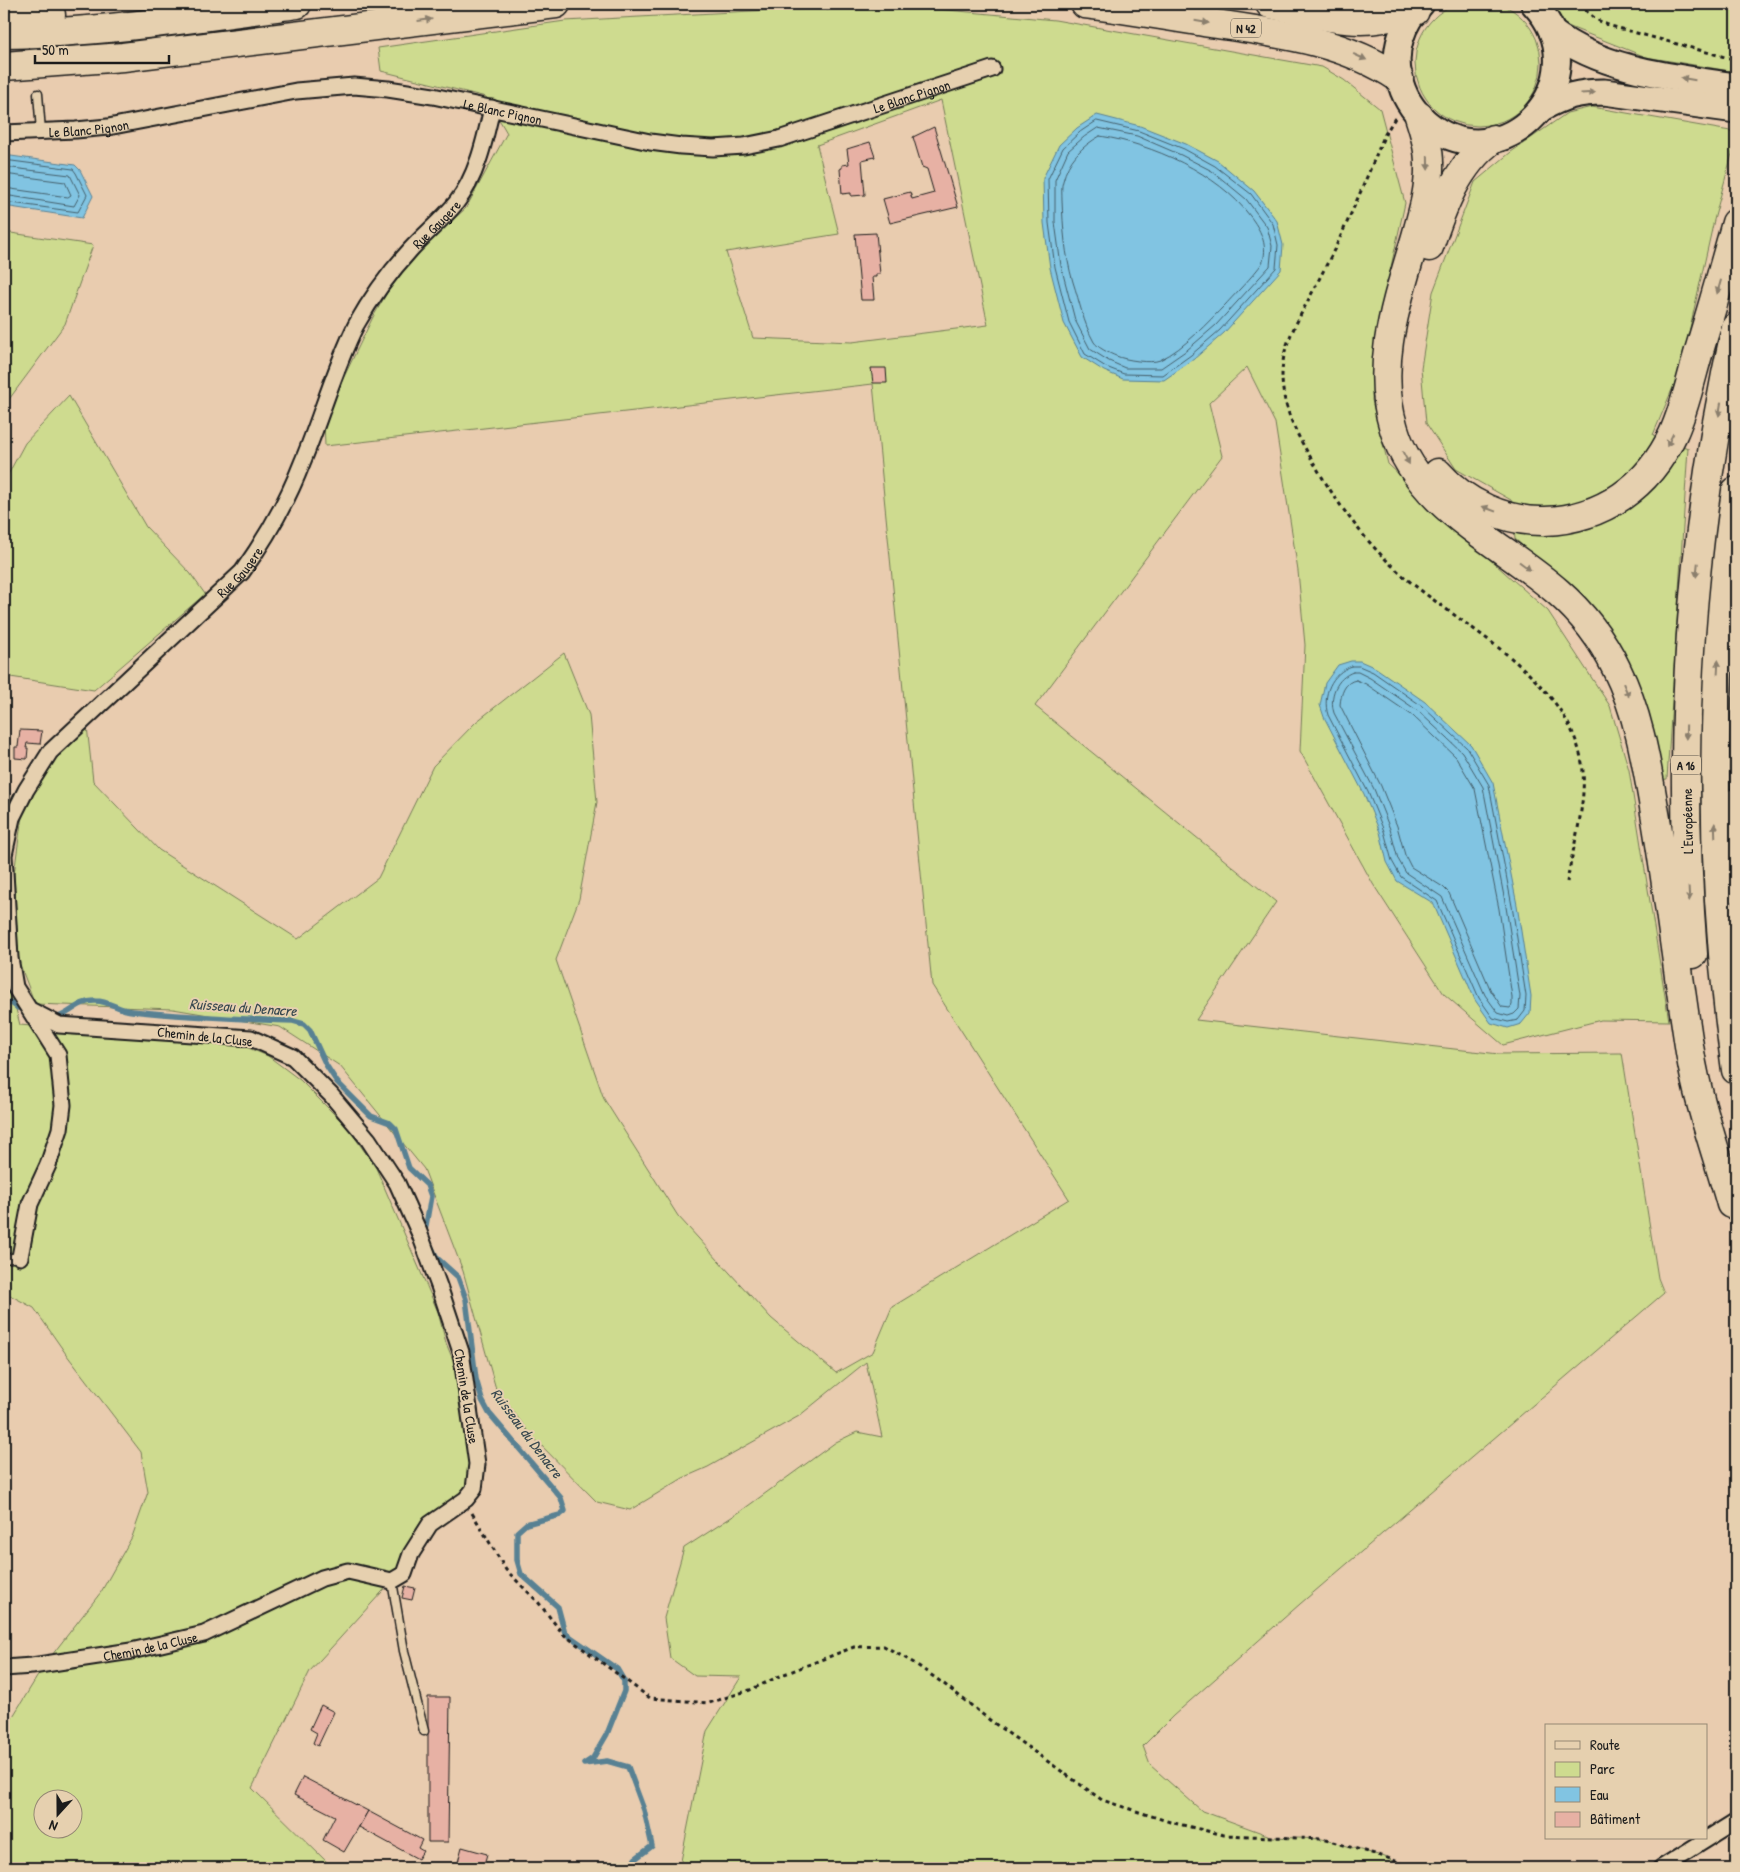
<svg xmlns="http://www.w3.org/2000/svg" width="1740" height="1872" font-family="'Patrick Hand',sans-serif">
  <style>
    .green { fill: #cedb8f; stroke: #757c56; fill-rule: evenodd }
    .water { fill: #81c4e2; stroke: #598193 }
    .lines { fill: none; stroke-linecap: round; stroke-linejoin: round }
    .shore { stroke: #445f6b; stroke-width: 1 }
    .stream { stroke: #598193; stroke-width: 5.5 }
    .building { fill: #e7b1a4; stroke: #1c1c1c }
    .lane-casing { stroke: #1c1c1c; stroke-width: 11 }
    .street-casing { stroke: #1c1c1c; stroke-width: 19 }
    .primary-casing { stroke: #1c1c1c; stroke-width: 29 }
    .highway-casing { stroke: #1c1c1c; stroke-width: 31 }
    .path { stroke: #1c1c1c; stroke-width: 3; stroke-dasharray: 4 4; stroke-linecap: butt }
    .lane { stroke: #e6d0af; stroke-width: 8 }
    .street { stroke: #e6d0af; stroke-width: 15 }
    .primary { stroke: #e6d0af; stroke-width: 25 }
    .highway { stroke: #e6d0af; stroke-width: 28 }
    .oneway { fill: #8b7f6d }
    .labels { text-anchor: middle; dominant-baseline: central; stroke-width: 4; stroke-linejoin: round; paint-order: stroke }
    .shield { fill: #e6d0af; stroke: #595248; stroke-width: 1 }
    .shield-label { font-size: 12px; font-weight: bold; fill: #1c1c1c }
    .street-label { font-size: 14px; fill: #1c1c1c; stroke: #e6d0af }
    .water-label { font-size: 15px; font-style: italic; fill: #35464e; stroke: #e6d0af }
  </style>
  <rect width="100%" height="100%" fill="#e9ccaf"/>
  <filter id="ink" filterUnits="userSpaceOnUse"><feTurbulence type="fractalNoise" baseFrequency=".02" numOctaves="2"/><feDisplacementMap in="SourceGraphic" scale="10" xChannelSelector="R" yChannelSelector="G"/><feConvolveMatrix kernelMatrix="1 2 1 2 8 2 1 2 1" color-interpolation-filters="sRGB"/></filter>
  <g filter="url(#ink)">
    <!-- green -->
    <g class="green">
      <circle cx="1478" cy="63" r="63"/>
      <path d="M1556 4H1736V72L1646 57 1560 23Z"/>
      <path d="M926 8 1055 20 1322 67 1344 80 1380 109 1405 203 1376 335 1372 400 1388 464 1486 556 1548 611 1610 706 1629 770 1669 1021 1601 1020 1503 1045 1444 994 1373 884 1300 751 1305 645 1298 571 1275 423 1247 367 1209 403 1222 456 1035 706 1276 902 1196 1020 1499 1054 1622 1053 1658 1278 1664 1293 1300 1604 1173 1716 1143 1746 1150 1765 1202 1811 1273 1837 1322 1839 1385 1857 1408 1868H683L681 1861 707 1731 741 1677 695 1676 670 1658 664 1618 684 1548 741 1511 836 1442 857 1432 882 1437 866 1362 799 1416 708 1467 683 1478 630 1510 597 1502 530 1434 496 1389 463 1271 424 1169 340 1066 280 1027 173 1009 35 1004 19 962 14 874 22 816 36 785 68 742 87 726 93 781 159 850 298 939 378 878 433 766 476 722 564 653 589 715 597 802 579 899 556 960 604 1099 678 1216 771 1318 836 1373 873 1352 892 1307 1069 1199 932 985 873 384 325 446 324 418 373 317 403 265 466 208 507 133 486 97 381 71 378 48 565 21 770 10ZM941 100 988 325 852 342 753 338 726 252 839 234 817 145Z"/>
      <path d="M1592 107 1736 132V139L1714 220 1681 368 1653 435 1688 448 1667 779 1660 780 1555 574 1515 539 1511 500 1456 469 1426 423 1421 368 1433 292 1475 182 1511 152 1567 113Z"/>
      <path d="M4 232 93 245 65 324 4 406Z"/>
      <path d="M69 396 146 527 190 573 205 594 94 690 4 676V482L25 443Z"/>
      <path d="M4 962 20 1025 241 1045 268 1056 300 1080 349 1129 376 1168 438 1312 446 1343 468 1396 474 1489 430 1524 392 1581 310 1671 252 1788 333 1868H4V1731L45 1664 101 1592 132 1537 148 1492 141 1452 66 1354 34 1308 4 1292ZM42 1800H72V1830H42Z"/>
    </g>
    <!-- water -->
    <g class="water">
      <path d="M1097 115 1140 126 1186 144 1218 161 1254 191 1277 221 1283 245 1281 270 1224 333 1194 359 1164 380 1123 379 1104 371 1082 357 1064 323 1050 268 1044 223 1043 178 1059 145 1077 128Z"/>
      <path d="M4 155 75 165 80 170 93 196 82 218 4 206Z"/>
      <path d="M1351 661H1360L1376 668 1425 702 1471 745 1493 783 1517 905 1531 996 1530 1013 1521 1024 1508 1028 1491 1023 1475 1000 1433 903 1397 881 1387 862 1380 832 1364 794 1324 717 1320 705 1325 683 1338 665Z"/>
    </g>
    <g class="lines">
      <!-- shore -->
      <g class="shore">
        <path d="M1097 121 1139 131 1184 149 1215 166 1251 194 1273 224 1278 245 1276 268 1220 330 1191 355 1163 375 1124 374 1106 367 1085 354 1069 322 1055 267 1049 223 1048 179 1063 148 1080 132Z"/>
        <path d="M1098 128 1137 136 1181 155 1212 171 1246 199 1267 227 1272 246 1270 266 1216 325 1187 350 1161 368H1125L1109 361 1090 349 1075 320 1061 266 1055 222V180L1068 151 1084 137Z"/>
        <path d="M1100 136C1152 144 1218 173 1250 216 1260 229 1268 244 1263 261 1260 269 1233 296 1226 304 1207 323 1185 348 1160 360 1151 364 1126 360 1116 356 1109 353 1098 348 1094 342 1083 322 1080 303 1073 282 1065 255 1063 227 1062 200 1062 194 1061 186 1063 181 1068 160 1082 146 1100 136Z"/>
        <path d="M4 160 73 169 76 173 87 195 78 212 4 202"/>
        <path d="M4 167 70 175 80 195 74 206 4 195"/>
        <path d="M4 174 65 182 71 195 68 197 4 188"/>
        <path d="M1352 666H1359L1373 672 1422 706 1467 748 1489 785 1512 906 1526 996 1525 1011 1518 1020 1508 1022 1493 1018 1479 998 1437 901 1401 877 1392 861 1384 831 1368 792 1328 715C1322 695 1331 673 1352 666Z"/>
        <path d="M1353 672H1358L1370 678 1418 711 1462 752 1483 787 1506 907 1520 996 1519 1009 1514 1014 1508 1016 1498 1013 1485 995 1442 897 1406 873 1398 859 1390 829 1374 789 1334 713C1329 696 1336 678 1353 672Z"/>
        <path d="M1356 680 1366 684 1413 716 1456 757 1475 789 1499 909 1512 997V1005L1510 1008 1502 1007 1491 991 1449 893 1443 887 1411 867 1405 855 1397 826 1381 786 1340 705C1341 694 1344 682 1356 680Z"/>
      </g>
      <!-- stream -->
      <g class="stream">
        <path d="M4 1008 10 1002 18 1008 27 1011"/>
        <path d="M54 1018C70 1016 77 1000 96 1001 109 1001 119 1010 132 1011 186 1017 239 1019 293 1021L304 1024 310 1030 326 1065 337 1082 371 1116 390 1123 396 1129 409 1168 427 1185 431 1196 425 1231 426 1235"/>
        <path d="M431 1246 437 1258 458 1277 466 1299 476 1379 482 1400 489 1413 561 1498 565 1511 560 1515 526 1524 517 1532V1560L521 1574 558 1607 565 1633 617 1669 624 1681V1691L607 1734 593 1758 584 1764 607 1761 628 1767 644 1810 652 1846 635 1859 631 1868"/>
      </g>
    </g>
    <!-- building -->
    <g class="building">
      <path d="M934 127 958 207 890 223 883 199 910 192 912 199 934 193 927 169 922 167 913 137Z"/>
      <path d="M870 142 875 157 862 160 865 195 851 196V193L842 194 840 169 842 168V165L849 164 847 149Z"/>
      <path d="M876 233 880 274H876V277H872L874 300H861L855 234Z"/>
      <path d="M871 368H886L887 383H873Z"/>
      <path d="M20 730 42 731 40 744 27 743 26 748H28L27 759 15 758V747H18Z"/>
      <path d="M405 1586 415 1588 412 1600 402 1598Z"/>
      <path d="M428 1697H450L448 1842H428Z"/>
      <path d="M321 1705 334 1712 318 1746 313 1743 317 1733 310 1729Z"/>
      <path d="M303 1777 368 1811 344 1852 323 1840 335 1816 294 1795Z"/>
      <path d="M368 1811 422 1840 418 1848 423 1851 418 1859 359 1827Z"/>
      <path d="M462 1847 487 1854 483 1868 458 1862Z"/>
    </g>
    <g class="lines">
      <!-- lane casing -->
      <g class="lane-casing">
        <g id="lane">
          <path d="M38 94 41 131"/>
          <path d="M4 1259 20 1257"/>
          <path d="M392 1581 404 1651 424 1731"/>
        </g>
      </g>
      <!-- street casing -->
      <g class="street-casing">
        <g id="street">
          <path id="s1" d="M4 133 76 130 108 127 296 91 354 86 388 89 433 96 650 142 681 146 713 148 744 146 779 139 992 69"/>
          <path id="s2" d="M20 1257 30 1204 48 1165 60 1129 63 1105 58 1055 15 987 10 958 4 855 12 818 26 790 50 752 242 572C267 537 287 502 302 463 321 418 334 369 356 325 371 298 390 272 411 249 426 233 443 219 456 203 477 177 485 139 492 108"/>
          <path id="s3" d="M4 1668 32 1666 131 1651 204 1634 322 1578 348 1571 392 1581 404 1574 411 1554 430 1524 466 1499 474 1489 477 1464 461 1352 439 1286 419 1232 397 1183 368 1139 331 1095 293 1057 251 1038 59 1025 32 1011"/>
          <path d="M1661 1868 1736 1821"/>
        </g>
      </g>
      <!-- primary casing -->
      <g class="primary-casing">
        <g id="primary">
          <path d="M1421 4C1402 23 1393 51 1399 77 1403 95 1413 111 1426 122 1502 187 1604 79 1534 4"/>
          <path d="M1552 32C1604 71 1675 77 1736 86"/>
          <path d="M1542 108C1564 96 1579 92 1604 92L1736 110"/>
        </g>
      </g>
      <!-- highway casing -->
      <g class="highway-casing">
        <g id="highway">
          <path d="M1085 4C1127 9 1168 16 1210 23 1276 33 1342 40 1399 78"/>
          <path d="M1270 4C1300 10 1331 20 1361 20 1380 20 1397 16 1415 11"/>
          <path d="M4 14 51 15"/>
          <path d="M4 34C102 33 200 17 297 4"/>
          <path d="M4 66 123 57 556 4"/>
          <path d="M1419 116C1424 131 1429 147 1429 163 1430 189 1422 215 1415 240 1397 301 1374 365 1394 429 1417 507 1501 542 1558 592 1582 613 1602 639 1616 668 1640 716 1647 767 1656 819 1669 897 1678 975 1690 1052 1698 1103 1717 1154 1731 1204"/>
          <path d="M1429 247C1442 207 1458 164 1493 139"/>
          <path d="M1438 473C1464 503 1505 522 1545 521 1603 519 1649 486 1673 434 1685 408 1691 378 1699 351 1712 308 1724 266 1736 223"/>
          <path d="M1736 491C1708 684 1709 877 1736 1070"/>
          <path d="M1734 867 1736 803"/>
          <path d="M1693 954C1676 744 1690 532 1736 327"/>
        </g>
      </g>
      <!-- path -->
      <g class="path">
        <path d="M1580 4C1589 15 1597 21 1611 26L1736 60"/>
        <path d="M1395 118 1385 134C1369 172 1353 211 1335 248 1324 270 1313 291 1302 312 1294 328 1285 344 1283 362 1278 397 1293 429 1311 458 1335 501 1364 541 1401 574 1461 627 1567 676 1582 763 1588 800 1573 846 1567 882"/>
        <path d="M472 1513 506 1570 538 1602 563 1634 650 1698 709 1703 750 1690 782 1675 854 1647 884 1646 914 1663 944 1684 991 1721 1102 1800 1170 1822 1224 1835 1322 1839 1385 1857 1414 1868"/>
      </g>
      <!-- lane -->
      <use href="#lane" class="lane"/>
      <!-- street -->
      <use href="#street" class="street"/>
      <!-- primary -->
      <use href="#primary" class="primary"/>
      <!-- highway -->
      <use href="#highway" class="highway"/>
    </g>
    <!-- one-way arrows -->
    <defs><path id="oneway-solid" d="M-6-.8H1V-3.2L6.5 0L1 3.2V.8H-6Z" transform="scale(1.25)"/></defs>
    <g class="oneway">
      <use href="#oneway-solid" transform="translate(425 20) rotate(-7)"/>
      <use href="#oneway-solid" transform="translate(1202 22) rotate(9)"/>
      <use href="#oneway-solid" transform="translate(1360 57) rotate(24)"/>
      <use href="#oneway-solid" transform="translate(1688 79) rotate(-171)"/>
      <use href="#oneway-solid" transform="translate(1588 93) rotate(-3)"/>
      <use href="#oneway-solid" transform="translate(1428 163) rotate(89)"/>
      <use href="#oneway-solid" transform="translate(1719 287) rotate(106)"/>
      <use href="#oneway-solid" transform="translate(1720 409) rotate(99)"/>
      <use href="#oneway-solid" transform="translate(1670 440) rotate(117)"/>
      <use href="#oneway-solid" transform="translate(1406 458) rotate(62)"/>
      <use href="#oneway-solid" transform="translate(1489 509) rotate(-159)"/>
      <use href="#oneway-solid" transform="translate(1525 566) rotate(37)"/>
      <use href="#oneway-solid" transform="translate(1697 570) rotate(96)"/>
      <use href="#oneway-solid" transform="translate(1718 667) rotate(-87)"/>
      <use href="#oneway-solid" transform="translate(1626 690) rotate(67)"/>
      <use href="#oneway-solid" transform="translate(1686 732) rotate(91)"/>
      <use href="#oneway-solid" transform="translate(1715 830) rotate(-92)"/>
      <use href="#oneway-solid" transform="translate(1689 894) rotate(87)"/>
    </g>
  </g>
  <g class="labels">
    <!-- shield labels -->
    <g class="shield">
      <rect x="1231" y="18.5" width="30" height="19" rx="4"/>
      <rect x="1671" y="755.5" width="30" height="19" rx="4"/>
    </g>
    <g class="shield-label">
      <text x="1246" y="28">N 42</text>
      <text x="1686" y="765">A 16</text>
    </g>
    <!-- street labels -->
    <g class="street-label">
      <text stroke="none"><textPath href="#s1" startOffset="925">Le Blanc Pignon</textPath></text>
      <text stroke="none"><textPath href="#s1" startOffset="505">Le Blanc Pignon</textPath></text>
      <text stroke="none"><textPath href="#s1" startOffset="85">Le Blanc Pignon</textPath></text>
      <text stroke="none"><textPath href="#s2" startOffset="1202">Rue Gaugere</textPath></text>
      <text stroke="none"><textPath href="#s2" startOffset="798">Rue Gaugere</textPath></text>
      <text transform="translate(1687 821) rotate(-91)">L'Européenne</text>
      <text transform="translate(205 1036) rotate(6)">Chemin de la Cluse</text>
      <text transform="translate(467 1396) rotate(81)">Chemin de la Cluse</text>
      <text stroke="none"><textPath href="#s3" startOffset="148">Chemin de la Cluse</textPath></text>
    </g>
    <!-- water labels -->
    <g class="water-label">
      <text transform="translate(243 1007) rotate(4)">Ruisseau du Denacre</text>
      <text transform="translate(527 1433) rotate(53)">Ruisseau du Denacre</text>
    </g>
  </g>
  <!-- margin -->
  <rect width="1740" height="1872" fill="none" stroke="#e6d0af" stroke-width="20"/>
  <rect x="10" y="10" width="1720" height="1852" fill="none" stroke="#1c1c1c" stroke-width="2" filter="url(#ink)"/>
  <!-- legend -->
  <rect x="1545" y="1724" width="162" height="115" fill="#e6d0af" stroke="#958874"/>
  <rect x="1555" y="1741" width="25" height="8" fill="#e6d0af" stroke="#958874"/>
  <text x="1590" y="1750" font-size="15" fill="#1c1c1c">Route</text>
  <rect x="1555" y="1762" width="25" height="15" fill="#cedb8f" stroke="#958874"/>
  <text x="1590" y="1774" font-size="15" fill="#1c1c1c">Parc</text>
  <rect x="1555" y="1787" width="25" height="15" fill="#81c4e2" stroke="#958874"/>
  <text x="1590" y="1800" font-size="15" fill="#1c1c1c">Eau</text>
  <rect x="1555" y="1812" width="25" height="15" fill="#e7b1a4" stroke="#958874"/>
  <text x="1590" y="1824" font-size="15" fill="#1c1c1c">Bâtiment</text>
  <!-- north arrow -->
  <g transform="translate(58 1814) rotate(201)"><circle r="24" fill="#e6d0af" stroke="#958874"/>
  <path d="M0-4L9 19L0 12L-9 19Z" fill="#1c1c1c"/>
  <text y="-8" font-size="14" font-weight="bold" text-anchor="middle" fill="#1c1c1c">N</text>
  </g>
  <!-- scale -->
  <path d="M35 55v8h134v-8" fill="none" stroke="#1c1c1c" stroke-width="2.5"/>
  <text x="42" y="55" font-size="15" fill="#1c1c1c" stroke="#e6d0af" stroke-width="4" paint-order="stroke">50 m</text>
</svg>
